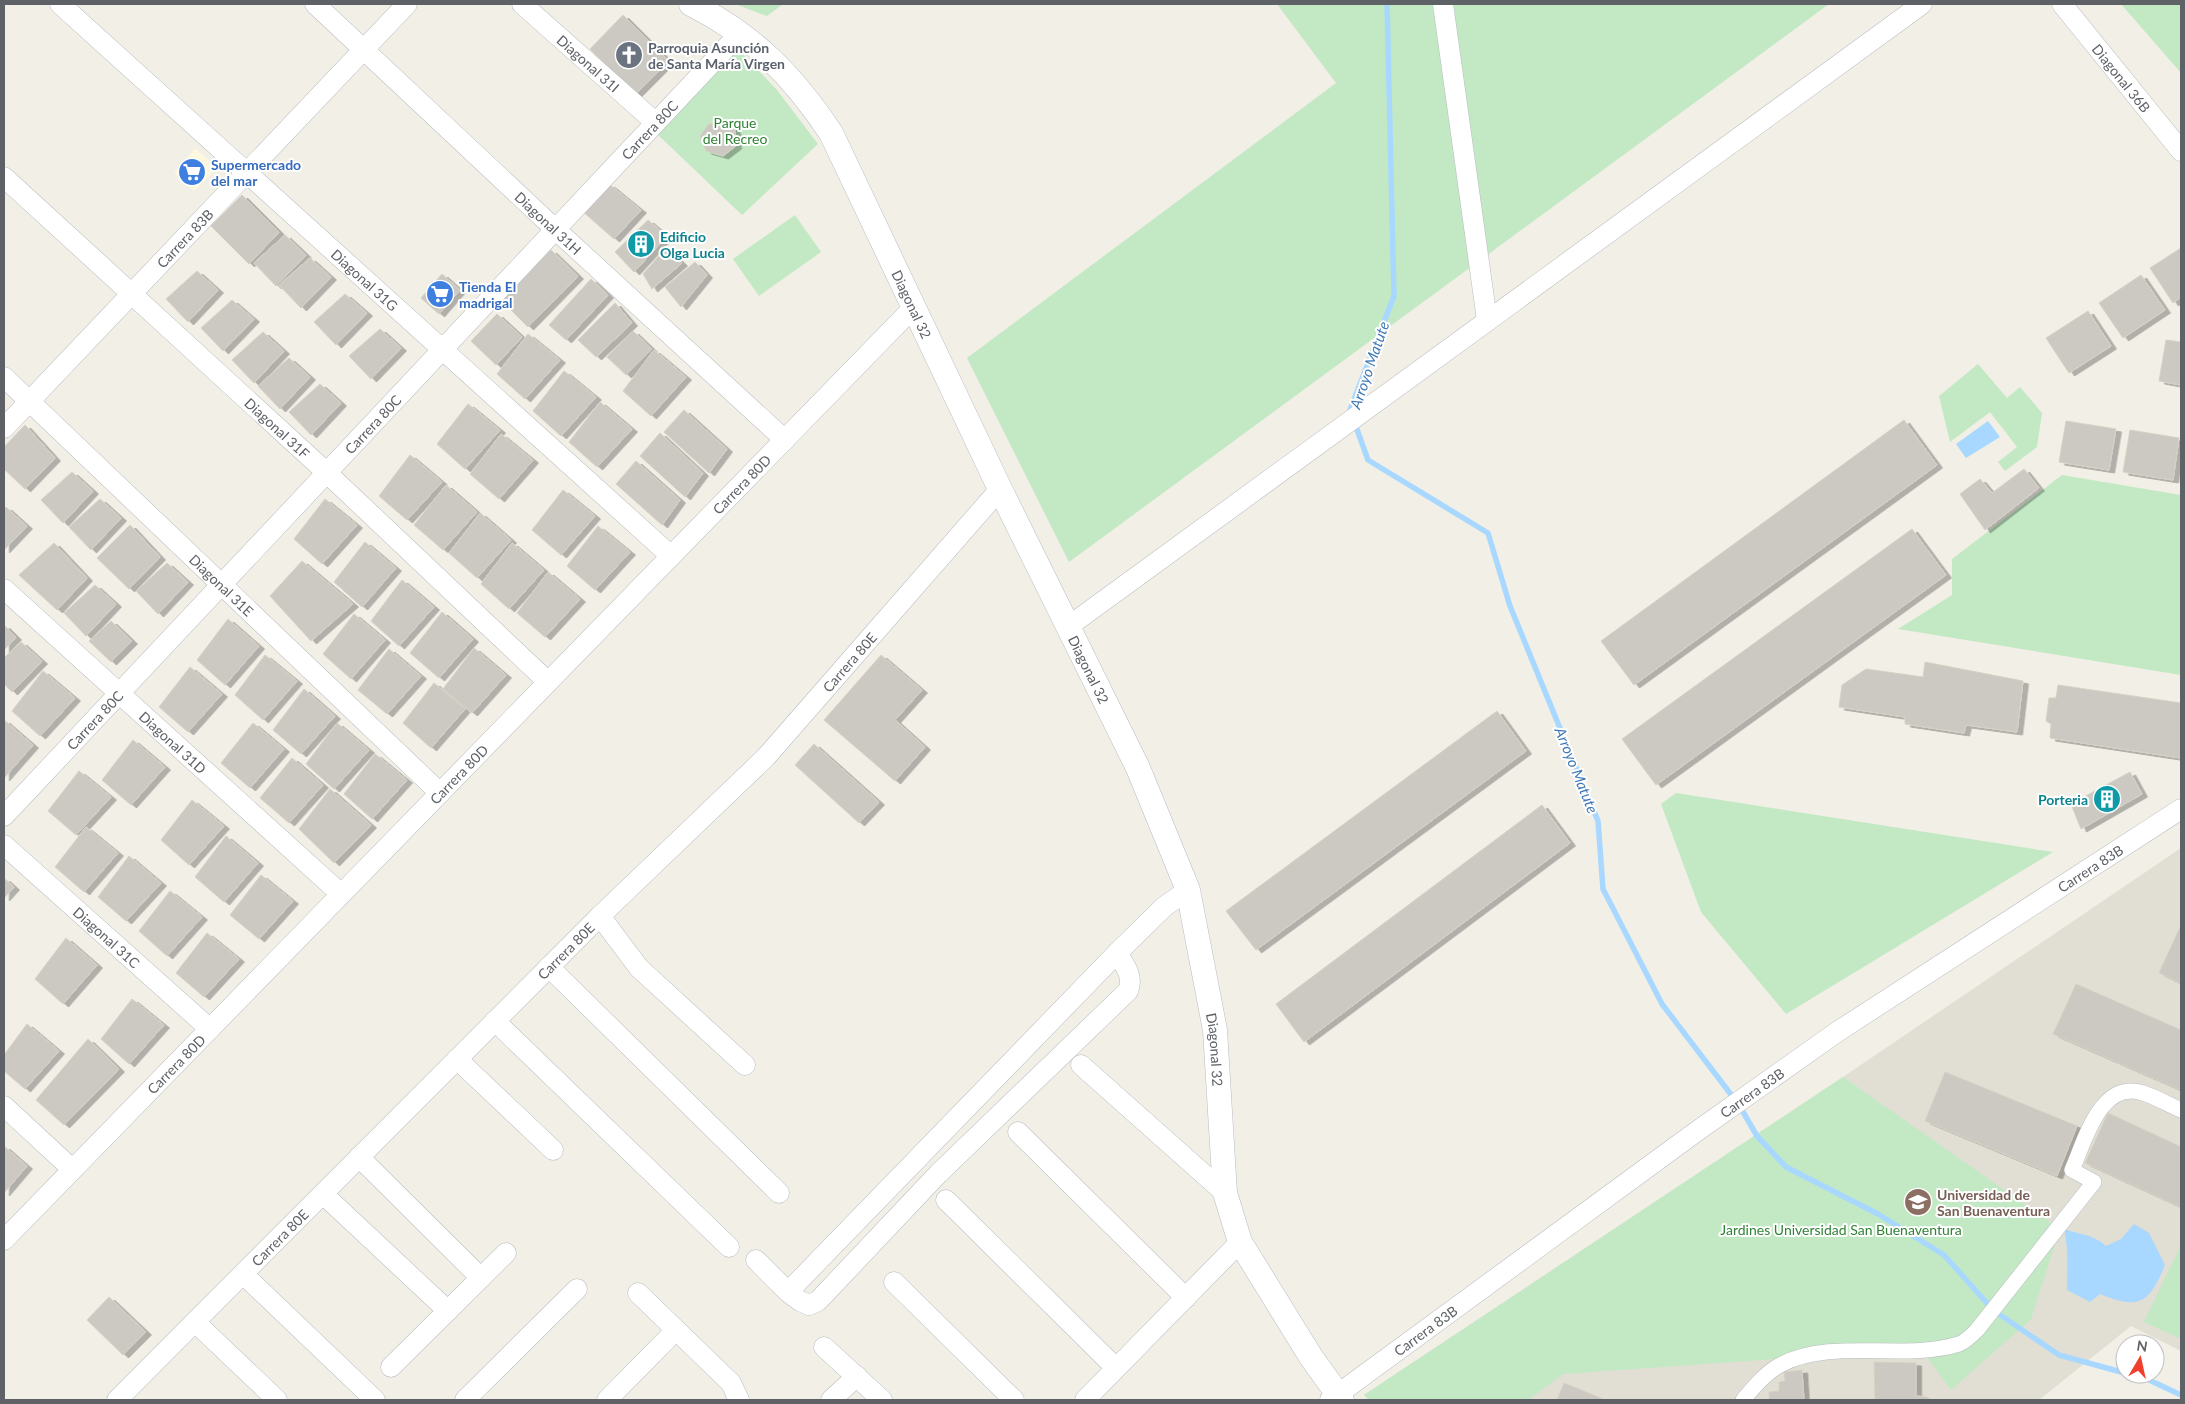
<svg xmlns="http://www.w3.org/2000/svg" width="2185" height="1404" font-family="Lato,sans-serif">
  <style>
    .commercial { fill: #fff8dd }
    .education { fill: #e1ded4 }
    .green { fill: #c2e9c3 }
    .water { fill: #a8d8ff }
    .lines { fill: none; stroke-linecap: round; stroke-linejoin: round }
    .stream { stroke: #a8d8ff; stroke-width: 5.5 }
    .building { fill: #ccc9c3; stroke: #d6d1c4; filter: url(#shadow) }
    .pedestrian-casing { stroke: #b9bcc0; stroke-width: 16 }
    .minor-casing { stroke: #b9bcc0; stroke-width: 21 }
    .tertiary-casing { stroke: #b9bcc0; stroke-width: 25 }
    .pedestrian { stroke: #fff; stroke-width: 15 }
    .minor { stroke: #fff; stroke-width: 20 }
    .tertiary { stroke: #fff; stroke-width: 24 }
    .labels { text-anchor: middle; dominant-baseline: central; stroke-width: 4; stroke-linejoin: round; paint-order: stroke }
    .worship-label { font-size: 14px; font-weight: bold; fill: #5b616d; stroke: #fff; text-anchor: start }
    .street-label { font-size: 14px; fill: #5e6267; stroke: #fff }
    .park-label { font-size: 14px; fill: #318236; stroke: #fff }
    .shop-label { font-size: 14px; font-weight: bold; fill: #366cbe; stroke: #fff; text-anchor: start }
    .culture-label { font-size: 14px; font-weight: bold; fill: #0d838f; stroke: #fff; text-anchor: start }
    .education-label { font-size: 14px; font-weight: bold; fill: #785e54; stroke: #fff; text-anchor: start }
    .water-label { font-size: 15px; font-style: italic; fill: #3f78b7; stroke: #fff }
  </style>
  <defs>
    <filter id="shadow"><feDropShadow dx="5.5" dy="3" stdDeviation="0" flood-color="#0004"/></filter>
  </defs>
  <rect width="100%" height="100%" fill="#f1efe6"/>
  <!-- commercial -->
  <path class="commercial" d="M195 148 217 168 194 191 174 173Z"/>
  <!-- education -->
  <path class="education" d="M2181 848V1351L2131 1326 2039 1400H1369L1364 1395 1843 1077Z"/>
  <!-- green -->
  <g class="green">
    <path d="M735 4H783L767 16Z"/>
    <path d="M1277 4H1829L1069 562 967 358 1336 83Z"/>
    <path d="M2121 4H2181V73Z"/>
    <path d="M735 46 777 90 818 144 742 215 654 131Z"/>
    <path d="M795 215 821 252 759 296 733 259Z"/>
    <path d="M1978 364 2007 398 2020 387 2042 413 2037 447 2005 471 1998 462 2017 447 1990 412 1950 442 1939 396Z"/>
    <path d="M2062 475 2181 495V675L1898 629 1952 595V559Z"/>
    <path d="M1676 793 2053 852 1786 1014 1701 912 1661 804Z"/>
    <path d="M1843 1077 2060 1229 2031 1319 1951 1390 1921 1349 1563 1374 1528 1400H1369L1364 1395Z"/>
    <path d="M2181 1245V1339L2144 1322Z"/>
  </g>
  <!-- water -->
  <g class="water">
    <path d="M1988 421 2000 437 1966 458 1956 444Z"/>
    <path d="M2134 1224 2149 1233 2165 1265C2149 1304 2139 1310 2100 1294L2090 1302 2067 1290C2067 1269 2069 1249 2064 1229 2081 1235 2093 1234 2106 1246L2121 1239Z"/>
  </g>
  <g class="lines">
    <!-- stream -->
    <g class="stream">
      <path d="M1387 4 1394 296 1350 410 1368 460 1488 533 1510 606 1598 821 1603 889 1662 1004 1739 1105 1757 1136 1786 1167 1878 1214 1944 1255 1993 1310 2059 1355 2125 1373"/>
      <path d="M2130 1374 2147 1379 2181 1395"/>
    </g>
  </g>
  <!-- building -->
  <g class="building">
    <path d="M623 15 669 61 635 95 590 49Z"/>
    <path d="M723 121 735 130 736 146 723 156 706 151 700 136 709 124Z"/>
    <path d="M609 184 641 210 614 239 581 210Z"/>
    <path d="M242 195 279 232 249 264 211 226Z"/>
    <path d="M648 220 667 236 634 272 615 252Z"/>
    <path d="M285 235 306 255 276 286 254 263Z"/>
    <path d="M666 248 682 263 652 289 643 274Z"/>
    <path d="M2181 248V297L2173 303 2150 268Z"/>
    <path d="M551 250 578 276 528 327 501 300Z"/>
    <path d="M310 258 331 277 301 308 279 285Z"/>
    <path d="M695 262 707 275 681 307 665 287Z"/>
    <path d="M197 271 218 290 188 322 166 299Z"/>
    <path d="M442 274 460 290 439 314 421 298Z"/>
    <path d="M2141 275 2165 310 2123 338 2099 303Z"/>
    <path d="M591 279 608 295 566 340 549 325Z"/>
    <path d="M345 294 367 313 336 345 314 322Z"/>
    <path d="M232 300 254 319 223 351 201 328Z"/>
    <path d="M615 303 632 323 596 357 578 340Z"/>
    <path d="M2088 311 2111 346 2069 373 2046 338Z"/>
    <path d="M497 314 522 337 496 365 471 341Z"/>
    <path d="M380 329 401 348 371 379 349 356Z"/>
    <path d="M633 331 652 349 626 375 607 357Z"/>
    <path d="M263 332 284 351 254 383 232 360Z"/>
    <path d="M528 334 560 360 525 399 497 374Z"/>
    <path d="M2166 340 2181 342V385L2159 381Z"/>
    <path d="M654 350 686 377 651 416 623 391Z"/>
    <path d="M289 358 310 377 280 409 258 386Z"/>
    <path d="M564 371 596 397 561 436 533 411Z"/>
    <path d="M320 384 341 403 311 435 289 412Z"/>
    <path d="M600 402 632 429 597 467 569 442Z"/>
    <path d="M468 404 500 430 465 469 437 444Z"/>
    <path d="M684 410 727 449 709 473 664 432Z"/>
    <path d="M1904 420 1937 465 1634 685 1601 641Z"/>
    <path d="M2066 421 2116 429 2109 470 2059 462Z"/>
    <path d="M25 425 55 458 25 489 4 469V447Z"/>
    <path d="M2130 430 2179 438 2173 480 2123 472Z"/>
    <path d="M660 433 703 473 685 497 640 456Z"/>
    <path d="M501 434 533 460 499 499 470 474Z"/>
    <path d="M410 455 442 482 407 520 379 496Z"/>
    <path d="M636 461 680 500 662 525 616 484Z"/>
    <path d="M2024 469 2039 488 1985 530 1960 494 1980 479 1992 493Z"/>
    <path d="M72 472 93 491 63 523 41 500Z"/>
    <path d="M446 485 477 512 443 550 414 525Z"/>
    <path d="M563 490 595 516 561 555 532 530Z"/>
    <path d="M100 499 121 518 91 550 69 527Z"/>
    <path d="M325 499 357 525 322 564 294 539Z"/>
    <path d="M6 507 27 526 4 550V509Z"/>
    <path d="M480 513 511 540 477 578 449 553Z"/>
    <path d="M130 525 160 557 129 589 97 558Z"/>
    <path d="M598 526 630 552 595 590 567 566Z"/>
    <path d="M1912 529 1946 575 1656 785 1622 739Z"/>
    <path d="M365 542 396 568 362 607 334 582Z"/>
    <path d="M54 543 87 578 57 610 19 575Z"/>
    <path d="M512 543 544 570 509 609 481 584Z"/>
    <path d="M302 561 353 604 311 641 270 596Z"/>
    <path d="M167 563 188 582 158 614 136 591Z"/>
    <path d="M548 572 580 599 545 637 517 613Z"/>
    <path d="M402 580 434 607 399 646 371 621Z"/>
    <path d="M95 585 116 604 86 636 64 613Z"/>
    <path d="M442 612 473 639 439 678 410 653Z"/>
    <path d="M354 614 385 640 351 679 323 654Z"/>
    <path d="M228 619 259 646 225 685 197 660Z"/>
    <path d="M111 621 132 641 111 662 89 641Z"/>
    <path d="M4 625 16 637 4 650Z"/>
    <path d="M21 642 42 661 12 692 4 684V658Z"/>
    <path d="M474 648 506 675 472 713 443 689Z"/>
    <path d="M389 649 421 676 387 714 358 690Z"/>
    <path d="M265 655 297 681 263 720 235 695Z"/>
    <path d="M881 655 922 690 895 720 925 747 895 781 824 720Z"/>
    <path d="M1925 662 2023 681 2017 732 1966 725 1964 733 1905 724V717L1839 707 1842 685 1866 669 1923 677Z"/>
    <path d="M190 667 222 694 188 732 159 707Z"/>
    <path d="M43 671 75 698 40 736 12 711Z"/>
    <path d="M434 683 465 709 431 748 403 723Z"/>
    <path d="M2058 685 2181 703V758L2050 738 2051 724 2046 721 2049 698H2056Z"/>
    <path d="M304 689 335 716 301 754 273 730Z"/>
    <path d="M1497 711 1526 751 1256 950 1226 911Z"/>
    <path d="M4 720 33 745 4 778Z"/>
    <path d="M253 723 284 749 250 788 221 763Z"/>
    <path d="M337 723 369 750 334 789 306 764Z"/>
    <path d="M133 740 165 767 131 805 102 780Z"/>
    <path d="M814 744 879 802 859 823 795 765Z"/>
    <path d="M375 754 407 780 372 819 344 794Z"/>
    <path d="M292 758 323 785 289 823 260 798Z"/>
    <path d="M79 771 111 797 76 835 48 811Z"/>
    <path d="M2130 772 2142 794 2081 829 2071 804Z"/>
    <path d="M330 789 371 825 334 863 299 829Z"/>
    <path d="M192 800 224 826 189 865 161 840Z"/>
    <path d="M1542 805 1570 843 1304 1042 1276 1004Z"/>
    <path d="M86 827 118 853 84 892 55 867Z"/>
    <path d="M226 836 258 863 224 902 195 877Z"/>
    <path d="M129 856 161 883 126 921 98 897Z"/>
    <path d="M261 875 293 901 259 939 230 915Z"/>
    <path d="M4 878 14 887 4 898Z"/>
    <path d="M170 891 202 917 167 956 139 931Z"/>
    <path d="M2181 925V983L2159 973Z"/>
    <path d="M207 933 239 959 204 997 176 973Z"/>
    <path d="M66 938 97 965 63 1004 35 979Z"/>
    <path d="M2076 984 2181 1030V1090L2053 1034Z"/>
    <path d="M132 999 164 1025 129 1064 101 1039Z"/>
    <path d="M27 1024 59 1051 25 1089 4 1071V1055Z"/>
    <path d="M88 1039 119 1069 64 1125 36 1100Z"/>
    <path d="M1945 1072 2077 1126 2057 1176 1925 1121Z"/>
    <path d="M2108 1113 2181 1147V1207L2085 1163Z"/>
    <path d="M4 1146 27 1166 4 1193Z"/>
    <path d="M109 1297 146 1332 123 1355 87 1320Z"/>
    <path d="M1874 1362 1916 1363V1396L1927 1397 1932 1400H1875Z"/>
    <path d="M1802 1370 1804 1400H1761H1769V1392L1779 1391V1382L1785 1381 1784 1372Z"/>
    <path d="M1564 1383 1603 1399 1602 1400H1557Z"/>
  </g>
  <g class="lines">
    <!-- pedestrian casing -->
    <g class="pedestrian-casing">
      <path id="pedestrian" d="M1743 1400C1754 1387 1766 1372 1782 1364 1833 1338 1905 1361 1959 1344 1965 1342 1972 1335 1977 1330L2094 1182 2072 1170C2085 1141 2100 1079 2143 1093 2156 1097 2169 1105 2181 1110"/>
    </g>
    <!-- minor casing -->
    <g class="minor-casing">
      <g id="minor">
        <path id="s1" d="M60 4 671 556"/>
        <path id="s2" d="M315 4 555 229 785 440"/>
        <path id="s3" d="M522 4 655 122"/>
        <path d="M1443 4 1487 320"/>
        <path id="s4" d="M2062 4 2181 151"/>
        <path id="s5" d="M4 177 326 472 548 682"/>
        <path id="s6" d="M4 377 440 793"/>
        <path id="s7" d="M4 428 407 4"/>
        <path id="s8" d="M4 589 341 894"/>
        <path d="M1069 626 1922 4"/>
        <path id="s9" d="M4 816 740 33"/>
        <path id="s10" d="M4 845 210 1029"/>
        <path d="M600 916 639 968 745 1065"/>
        <path d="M549 967 779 1193"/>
        <path d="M495 1021 729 1247"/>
        <path d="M457 1059 553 1150"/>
        <path d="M1081 1065 1225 1193"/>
        <path d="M4 1106 72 1169"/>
        <path d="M1018 1132 1186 1298"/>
        <path d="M359 1157 481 1278"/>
        <path d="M323 1194 448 1311"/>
        <path d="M946 1200 1116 1368"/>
        <path id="s11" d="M4 1240 913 308"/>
        <path d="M756 1260 788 1292 1117 953 1165 906 1188 890"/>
        <path d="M243 1274 375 1400"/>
        <path d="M894 1282 1014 1400"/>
        <path d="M788 1292 800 1301 809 1305 818 1301 938 1174 1128 991C1134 976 1125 966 1117 953"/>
        <path d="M638 1293 731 1383 739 1400"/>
        <path d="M195 1322 277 1400"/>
        <path d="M824 1347 882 1400"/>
        <path d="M391 1367 506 1253"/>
        <path id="s12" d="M117 1400 600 916 766 757 1000 489"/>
        <path d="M465 1400 577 1289"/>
        <path d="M607 1400 676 1330"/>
        <path d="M831 1400 857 1376"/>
        <path d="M1085 1400 1240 1242"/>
        <path id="s13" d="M1330 1400 1693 1134 1837 1032 2181 809"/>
      </g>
    </g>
    <!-- tertiary casing -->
    <g class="tertiary-casing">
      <g id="tertiary">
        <path id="s14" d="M691 4C753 35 793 76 831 133L1000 489 1138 768 1188 890 1215 1030 1225 1193 1240 1242 1311 1357 1342 1400"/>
      </g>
    </g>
    <!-- pedestrian -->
    <use href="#pedestrian" class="pedestrian"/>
    <!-- minor -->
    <use href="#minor" class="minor"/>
    <!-- tertiary -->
    <use href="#tertiary" class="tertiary"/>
  </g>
  <!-- icons -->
  <defs>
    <g id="church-disc" transform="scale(1.4375)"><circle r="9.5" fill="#6b7280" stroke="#fff"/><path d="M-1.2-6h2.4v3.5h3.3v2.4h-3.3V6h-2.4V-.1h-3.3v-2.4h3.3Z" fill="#fff"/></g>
    <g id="supermarket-disc" transform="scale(1.4375)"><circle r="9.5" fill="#3f7fe0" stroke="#fff"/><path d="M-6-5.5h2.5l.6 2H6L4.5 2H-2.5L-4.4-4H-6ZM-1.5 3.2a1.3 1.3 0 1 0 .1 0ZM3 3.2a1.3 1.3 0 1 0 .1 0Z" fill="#fff"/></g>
    <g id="building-disc" transform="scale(1.4375)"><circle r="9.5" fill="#0f9aa8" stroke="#fff"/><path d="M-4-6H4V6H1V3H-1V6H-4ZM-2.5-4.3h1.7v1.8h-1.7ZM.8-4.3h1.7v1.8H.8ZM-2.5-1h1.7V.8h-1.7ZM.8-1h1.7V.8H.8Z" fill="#fff"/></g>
    <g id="university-disc" transform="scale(1.4375)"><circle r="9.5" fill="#8d6e63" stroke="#fff"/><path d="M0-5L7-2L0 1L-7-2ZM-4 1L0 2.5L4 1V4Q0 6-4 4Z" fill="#fff"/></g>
  </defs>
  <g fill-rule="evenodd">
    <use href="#church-disc" x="629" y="55"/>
    <use href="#supermarket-disc" x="192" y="172"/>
    <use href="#building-disc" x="641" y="244"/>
    <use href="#supermarket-disc" x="440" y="294"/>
    <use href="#building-disc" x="2107" y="799"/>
    <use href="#university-disc" x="1918" y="1202"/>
  </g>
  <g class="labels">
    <!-- worship labels -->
    <g class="worship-label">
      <text x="648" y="47">Parroquia Asunción<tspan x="648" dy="16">de Santa María Virgen</tspan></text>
    </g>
    <!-- street labels -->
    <g class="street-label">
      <text stroke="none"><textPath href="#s3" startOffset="89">Diagonal 31I</textPath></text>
      <text stroke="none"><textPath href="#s4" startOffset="95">Diagonal 36B</textPath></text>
      <text stroke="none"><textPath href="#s9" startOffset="942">Carrera 80C</textPath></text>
      <text stroke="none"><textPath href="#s2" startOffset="320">Diagonal 31H</textPath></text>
      <text stroke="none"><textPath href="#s7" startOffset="262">Carrera 83B</textPath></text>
      <text stroke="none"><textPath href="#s1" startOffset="411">Diagonal 31G</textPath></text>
      <text stroke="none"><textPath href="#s14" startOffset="382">Diagonal 32</textPath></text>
      <text stroke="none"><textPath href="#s9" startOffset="538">Carrera 80C</textPath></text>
      <text stroke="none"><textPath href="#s5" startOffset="371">Diagonal 31F</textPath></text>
      <text stroke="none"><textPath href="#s11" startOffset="1056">Carrera 80D</textPath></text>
      <text stroke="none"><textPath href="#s6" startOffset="301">Diagonal 31E</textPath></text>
      <text stroke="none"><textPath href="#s12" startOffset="1040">Carrera 80E</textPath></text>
      <text stroke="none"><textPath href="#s14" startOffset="788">Diagonal 32</textPath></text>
      <text stroke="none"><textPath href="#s9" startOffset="132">Carrera 80C</textPath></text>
      <text stroke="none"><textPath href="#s8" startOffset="228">Diagonal 31D</textPath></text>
      <text stroke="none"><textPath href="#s11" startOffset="651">Carrera 80D</textPath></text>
      <text stroke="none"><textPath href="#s13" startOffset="928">Carrera 83B</textPath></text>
      <text stroke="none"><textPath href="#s10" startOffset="138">Diagonal 31C</textPath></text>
      <text stroke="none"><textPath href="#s12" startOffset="635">Carrera 80E</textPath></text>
      <text stroke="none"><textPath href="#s14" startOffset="1192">Diagonal 32</textPath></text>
      <text stroke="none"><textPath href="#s11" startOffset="246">Carrera 80D</textPath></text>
      <text stroke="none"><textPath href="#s13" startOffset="522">Carrera 83B</textPath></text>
      <text stroke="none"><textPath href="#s12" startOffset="230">Carrera 80E</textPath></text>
      <text stroke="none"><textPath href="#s13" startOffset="118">Carrera 83B</textPath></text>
    </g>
    <!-- park labels -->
    <g class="park-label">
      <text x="735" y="122">Parque<tspan x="735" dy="16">del Recreo</tspan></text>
      <text x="1841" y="1229">Jardines Universidad San Buenaventura</text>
    </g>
    <!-- shop labels -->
    <g class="shop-label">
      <text x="211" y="164">Supermercado<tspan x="211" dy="16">del mar</tspan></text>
      <text x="459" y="286">Tienda El<tspan x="459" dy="16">madrigal</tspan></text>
    </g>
    <!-- culture labels -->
    <g class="culture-label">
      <text x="660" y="236">Edificio<tspan x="660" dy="16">Olga Lucia</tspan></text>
      <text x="2088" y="799" text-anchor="end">Porteria</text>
    </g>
    <!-- education labels -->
    <g class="education-label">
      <text x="1937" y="1194">Universidad de<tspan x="1937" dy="16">San Buenaventura</tspan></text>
    </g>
    <!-- water labels -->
    <g class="water-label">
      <text transform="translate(1369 365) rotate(-71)">Arroyo Matute</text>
      <text transform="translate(1577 770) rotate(68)">Arroyo Matute</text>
    </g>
  </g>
  <!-- border -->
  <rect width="2185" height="1404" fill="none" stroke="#5e6267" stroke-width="10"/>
  <!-- north arrow -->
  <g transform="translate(2140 1359) rotate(9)"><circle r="24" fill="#ffffff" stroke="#bfc0c2"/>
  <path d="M0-4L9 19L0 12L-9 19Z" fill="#f0402d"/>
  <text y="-8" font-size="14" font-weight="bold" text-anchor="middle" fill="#5e6267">N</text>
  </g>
</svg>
